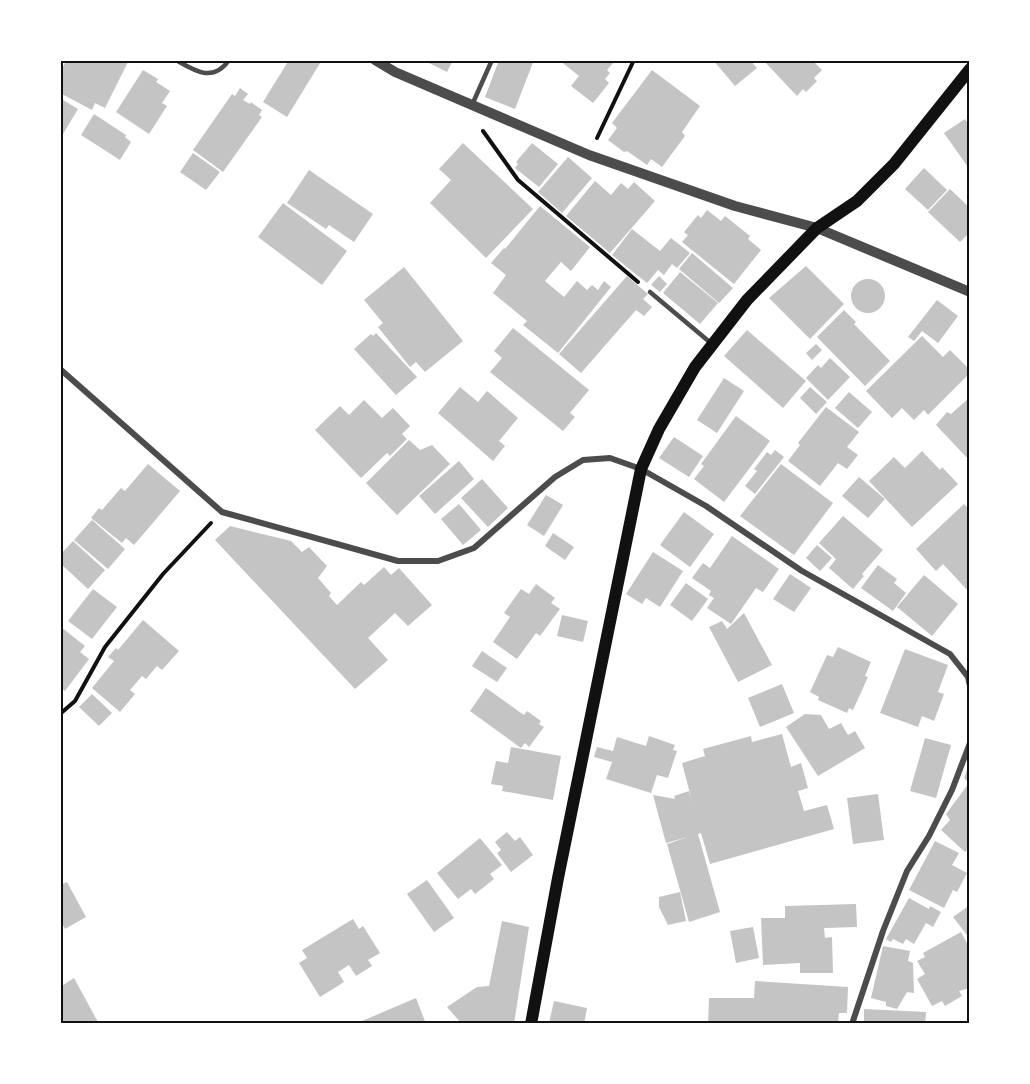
<svg xmlns="http://www.w3.org/2000/svg" width="1030" height="1084" font-family="'Sofia Sans Condensed',sans-serif">
  <style>
    .building { fill: #c4c4c4 }
    .lines { fill: none; stroke-linecap: round; stroke-linejoin: round }
    .path { stroke: #111; stroke-width: 4 }
    .service { stroke: #4c4c4c; stroke-width: 4.5 }
    .minor { stroke: #4c4c4c; stroke-width: 6 }
    .tertiary { stroke: #4c4c4c; stroke-width: 10 }
    .secondary { stroke: #111; stroke-width: 12 }
    .neatline { fill: none; stroke: #111; stroke-width: 2 }
  </style>
  <rect width="100%" height="100%" fill="#fff"/>
  <!-- building -->
  <g class="building">
    <path d="M67 60H129L105 108 95 103 92 110 60 93V67L62 68Z"/>
    <path d="M289 60H322L287 117 263 102Z"/>
    <path d="M423 60H453L447 72Z"/>
    <path d="M499 60H534L515 109 485 97Z"/>
    <path d="M559 60H611L614 62 607 70 610 73 605 79 609 83 593 103 571 86 579 76Z"/>
    <path d="M713 60H750L757 68 735 86Z"/>
    <path d="M763 60H812L822 70 814 78 817 81 806 92 803 89 797 96Z"/>
    <path d="M143 70 158 79 156 82 170 91 162 103 167 106 149 134 116 112Z"/>
    <path d="M652 70 700 106 682 132 685 136 662 167 651 159 647 165 627 151 624 152 608 140 617 128 612 123Z"/>
    <path d="M240 88 248 94 243 100 250 104 251 102 262 110 259 115 262 117 223 172 193 150 232 94 235 96Z"/>
    <path d="M63 100 78 109 60 139V105Z"/>
    <path d="M94 114 126 135 125 137 131 142 120 160 81 135Z"/>
    <path d="M965 119 970 127V170L944 133Z"/>
    <path d="M463 143 533 209 486 258 430 203 451 180 439 169Z"/>
    <path d="M532 143 558 164 539 187 515 168 518 164 516 162Z"/>
    <path d="M193 153 220 172 206 190 180 172Z"/>
    <path d="M568 157 592 178 562 213 538 192Z"/>
    <path d="M924 168 947 190 928 210 905 189Z"/>
    <path d="M309 170 373 214 354 242 329 225 326 229 287 203Z"/>
    <path d="M595 181 611 195 621 183 628 189 634 182 655 201 610 253 566 216Z"/>
    <path d="M950 189 970 208V232L960 242 928 212Z"/>
    <path d="M283 203 347 251 322 285 258 237Z"/>
    <path d="M540 206 590 247 571 271 561 262 545 281 564 297 577 281 587 290 592 285 598 290 604 281 611 287 558 353 523 325 527 321 493 293 506 275 491 263 504 248 505 249Z"/>
    <path d="M707 210 721 221 725 216 750 236 748 239 761 250 734 284 682 242 688 235 684 232 698 215 701 218Z"/>
    <path d="M632 229 660 251 671 238 690 253 677 268 672 264 664 275 658 270 647 283 612 255Z"/>
    <path d="M692 253 733 288 719 303 679 269Z"/>
    <path d="M806 266 844 304 810 339 769 298Z"/>
    <path d="M404 267 463 341 425 372 416 362 410 367 378 327 383 323 364 300Z"/>
    <path d="M680 272 718 303 700 324 663 293Z"/>
    <path d="M627 276 648 294 643 299 652 307 644 316 636 310 581 373 559 354Z"/>
    <path d="M659 276 667 284 660 292 651 285Z"/>
    <circle cx="868" cy="296" r="17"/>
    <path d="M937 300 958 316 938 343 922 331 914 341 908 337Z"/>
    <path d="M844 310 856 322 854 324 890 361 865 386 817 337Z"/>
    <path d="M513 328 589 390 570 413 575 417 563 431 490 372 502 358 494 351Z"/>
    <path d="M747 330 806 381 783 408 724 356Z"/>
    <path d="M376 333 417 377 396 395 354 349 371 334 373 336Z"/>
    <path d="M922 336 943 357 950 350 970 370V373L928 415 924 410 914 420 902 408 892 418 866 391Z"/>
    <path d="M816 344 822 350 812 360 806 353Z"/>
    <path d="M830 358 850 377 828 400 806 378 818 365 821 368Z"/>
    <path d="M724 378 744 391 717 433 697 420Z"/>
    <path d="M460 387 478 402 487 391 518 418 499 441 505 446 493 461 438 413Z"/>
    <path d="M810 387 827 402 816 414 800 398Z"/>
    <path d="M849 392 872 412 858 428 835 408Z"/>
    <path d="M970 397V461L936 425 947 412 951 414Z"/>
    <path d="M364 400 382 418 393 408 410 426 402 434 407 439 390 456 387 453 361 478 315 430 340 406 349 415Z"/>
    <path d="M826 407 859 432 847 447 858 455 847 469 838 463 820 486 788 461 800 445 798 443Z"/>
    <path d="M736 416 770 441 724 502 694 479 704 466 701 464Z"/>
    <path d="M674 437 703 456 689 477 659 458Z"/>
    <path d="M409 440 420 450 432 445 450 464 397 515 366 483Z"/>
    <path d="M775 450 784 457 755 494 745 486 757 471 754 469 767 452 771 455Z"/>
    <path d="M922 451 940 470 942 467 958 484 912 527 869 481 894 457 905 468Z"/>
    <path d="M459 461 474 479 435 514 419 496Z"/>
    <path d="M148 464 180 491 134 545 126 538 122 543 91 518 99 508 102 510 121 488 125 491Z"/>
    <path d="M781 464 833 503 794 555 740 516Z"/>
    <path d="M859 477 885 499 868 518 842 496Z"/>
    <path d="M482 479 508 508 488 527 461 498Z"/>
    <path d="M546 495 563 505 544 536 527 525Z"/>
    <path d="M459 504 481 530 463 545 441 519Z"/>
    <path d="M964 504 970 510V593L943 564 936 571 916 549Z"/>
    <path d="M684 512 714 534 690 567 660 545Z"/>
    <path d="M843 516 883 550 862 574 864 576 853 589 829 568 836 559 819 543Z"/>
    <path d="M92 520 125 549 108 569 74 540Z"/>
    <path d="M230 526 291 541 302 552 309 547 327 566 318 578 331 593 329 596 337 605 361 582 364 585 384 567 391 575 399 568 432 605 408 626 395 613 368 638 388 660 355 689 215 540Z"/>
    <path d="M553 533 574 547 565 560 545 546Z"/>
    <path d="M732 536 779 569 763 592 756 588 731 624 707 608 714 598 709 595 711 591 692 578 703 563 710 568Z"/>
    <path d="M73 541 105 570 88 589 60 563V555Z"/>
    <path d="M817 545 832 558 820 571 806 558Z"/>
    <path d="M653 552 683 571 660 607 646 598 642 604 626 594Z"/>
    <path d="M878 565 897 579 894 583 906 593 893 611 861 588Z"/>
    <path d="M790 574 811 588 794 612 773 599Z"/>
    <path d="M924 575 958 604 932 636 897 607Z"/>
    <path d="M686 583 708 599 692 621 670 605Z"/>
    <path d="M536 584 555 598 551 603 560 609 540 636 536 633 517 659 493 642 510 617 504 613 521 589 529 594Z"/>
    <path d="M93 589 117 607 92 639 68 621Z"/>
    <path d="M744 613 772 665 738 682 709 627 722 621 727 629Z"/>
    <path d="M562 615 588 621 583 642 557 636Z"/>
    <path d="M143 620 179 651 162 670 157 666 146 679 142 676 130 690 135 694 120 712 92 688 114 661 108 657 116 648 118 650Z"/>
    <path d="M61 627 85 646 80 652 89 659 65 691 60 687Z"/>
    <path d="M838 647 871 662 865 676 868 677 853 710 849 708 847 713 818 700 819 697 810 692 827 655 833 657Z"/>
    <path d="M905 649 948 665 938 692 944 694 934 721 922 716 918 727 880 713Z"/>
    <path d="M482 651 507 668 497 682 472 666Z"/>
    <path d="M782 684 794 713 760 727 748 698Z"/>
    <path d="M486 688 524 715 527 711 541 721 539 724 544 727 529 747 525 743 521 748 470 711Z"/>
    <path d="M92 694 112 713 99 726 79 707Z"/>
    <path d="M805 714 821 715 829 729 841 723 848 735 855 731 865 748 818 776 786 727Z"/>
    <path d="M782 734 791 767 801 763 808 788 798 791 804 811 827 805 834 829 710 864 701 833 698 834 720 912 689 922 667 844 688 837 666 843 653 795 675 799 674 796 689 791 692 801 682 763 705 756 703 749 751 736 752 742Z"/>
    <path d="M649 736 675 745 673 750 677 751 668 778 657 775 651 793 606 779 612 762 594 757 597 747 613 751 617 737 646 746Z"/>
    <path d="M925 738 951 745 936 798 910 791Z"/>
    <path d="M511 747 561 756 553 800 502 791 503 786 491 784 496 761 508 763Z"/>
    <path d="M970 762V847L965 852 941 830 950 820 946 814 969 783 964 778Z"/>
    <path d="M878 794 884 840 853 844 847 798Z"/>
    <path d="M507 832 515 841 520 837 533 855 511 872 497 853 501 850 495 842Z"/>
    <path d="M480 838 502 865 490 874 494 879 475 894 471 889 458 899 437 873Z"/>
    <path d="M935 841 959 853 952 865 967 873 957 892 953 890 944 908 909 890Z"/>
    <path d="M427 880 454 918 434 932 407 894Z"/>
    <path d="M67 882 86 917 65 929 62 923 60 924V885Z"/>
    <path d="M680 892 686 921 668 925 659 907V897Z"/>
    <path d="M909 898 929 909 930 906 941 912 933 927 926 923 914 944 906 939 903 944 893 939 891 942 886 939Z"/>
    <path d="M856 904 857 927 824 928 825 938 832 937 833 973H800V963L763 965 761 918H785V906Z"/>
    <path d="M970 905V939L953 917Z"/>
    <path d="M353 919 359 929 363 926 380 953 368 960 372 966 356 976 349 965 338 972 344 982 320 997 299 963 307 958 302 950Z"/>
    <path d="M502 921 529 927 514 1024H462L447 1007 477 987 489 986Z"/>
    <path d="M753 927 759 958 736 963 730 931Z"/>
    <path d="M961 932 970 949V988L959 991 962 996 945 1006 942 1001 932 1006 917 979 925 974 917 961 925 957 923 953Z"/>
    <path d="M883 946 910 951 908 961 913 963 914 993 907 992 897 1009 886 1006V1002L871 998Z"/>
    <path d="M74 978 99 1024H60V987Z"/>
    <path d="M755 981 848 987 847 1013H839L838 1024H708L709 998H754Z"/>
    <path d="M416 998 426 1024H355Z"/>
    <path d="M554 1001 587 1008 584 1024 549 1023Z"/>
    <path d="M864 1009 926 1012 925 1024H864Z"/>
  </g>
  <g class="lines">
    <!-- path -->
    <g class="path">
      <path d="M483 131 518 180 638 282"/>
      <path d="M597 138 634 60"/>
      <path d="M60 714 75 701 105 647 163 574 211 523"/>
    </g>
    <!-- service -->
    <g class="service">
      <path d="M176 60C195 71 213 83 229 60"/>
      <path d="M472 105 492 60"/>
      <path d="M650 292 712 344"/>
    </g>
    <!-- minor -->
    <g class="minor">
      <path d="M60 369 222 512 398 561H438L474 548 555 477 583 460 610 458 641 469 706 506 802 571 950 654 968 677 970 686"/>
      <path d="M852 1024 883 931 907 871 929 836 952 790 970 743"/>
    </g>
    <!-- tertiary -->
    <path class="tertiary" d="M375 60 395 72 589 155 735 206 817 228 970 292"/>
    <!-- secondary -->
    <path class="secondary" d="M531 1024 558 878 641 469 659 429 695 367 747 300 817 228 857 201 894 164 970 69"/>
  </g>
  <!-- border -->
  <rect width="1030" height="1084" fill="none" stroke="#ffffff" stroke-width="123"/>
  <rect x="62" y="62" width="906" height="960" class="neatline"/>
</svg>
